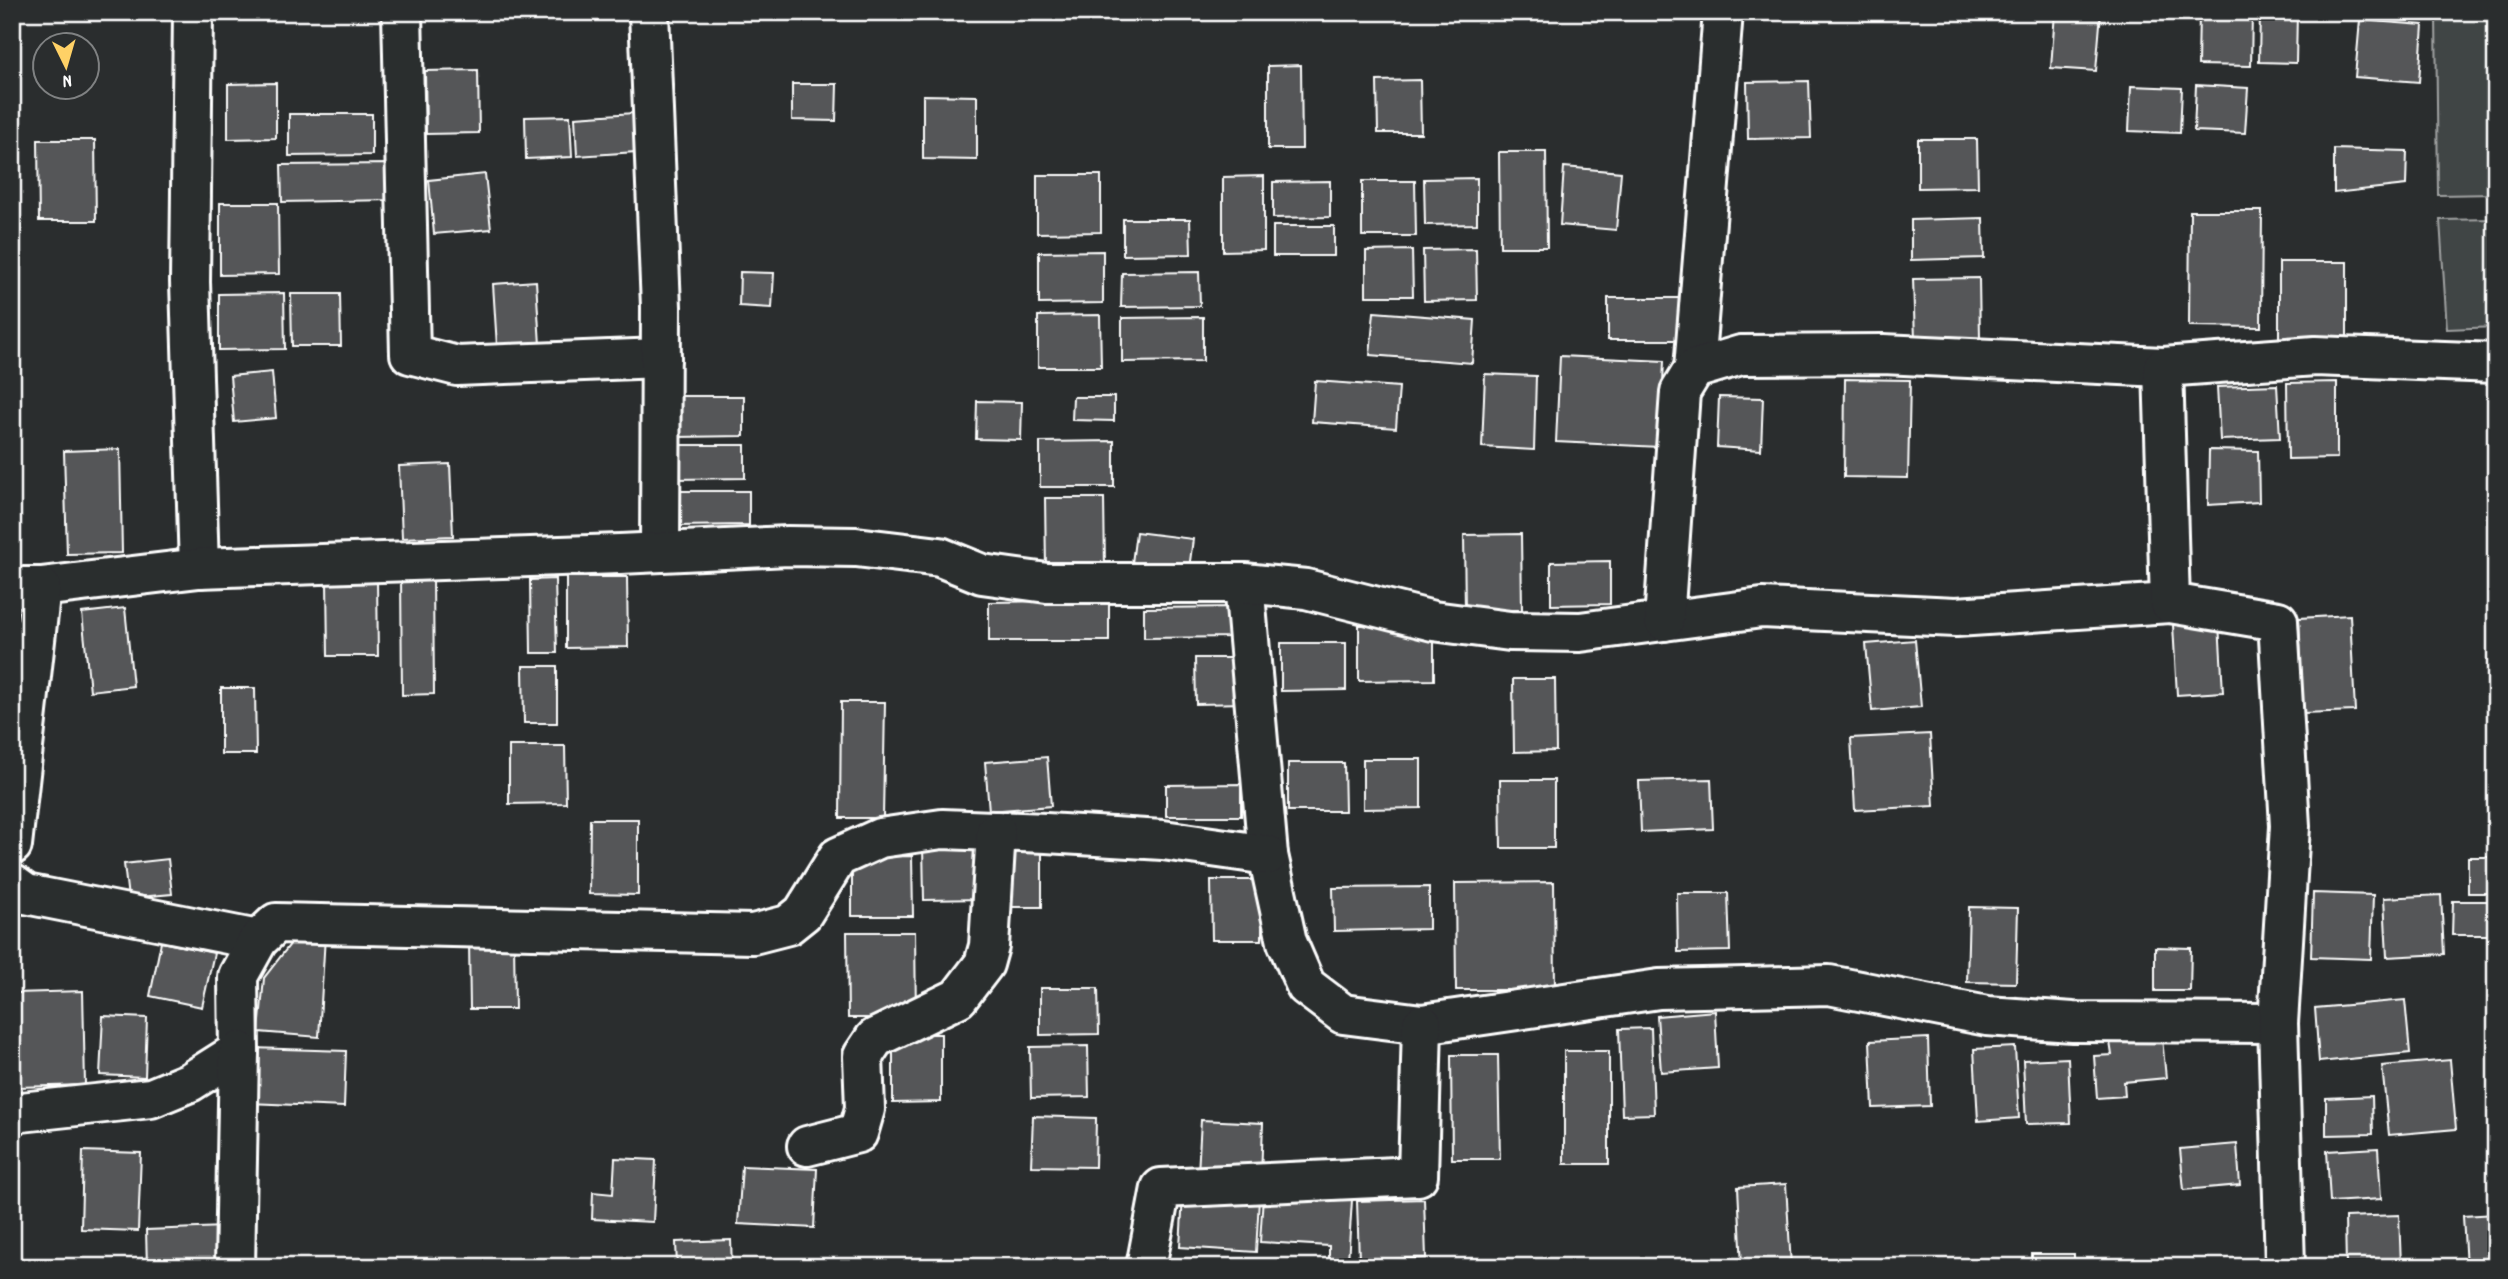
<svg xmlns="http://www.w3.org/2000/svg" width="2508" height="1279" font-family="Dekko,sans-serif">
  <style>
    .green { fill: #414445; stroke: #a0a2a2; stroke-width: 2 }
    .building { fill: #555758; stroke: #fff; stroke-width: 2 }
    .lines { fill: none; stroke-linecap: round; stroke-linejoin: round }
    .minor-casing { stroke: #fff; stroke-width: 44 }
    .minor { stroke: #2a2d2e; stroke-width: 38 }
  </style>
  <rect width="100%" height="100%" fill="#2a2d2e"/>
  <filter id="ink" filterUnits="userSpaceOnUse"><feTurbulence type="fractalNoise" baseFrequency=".0143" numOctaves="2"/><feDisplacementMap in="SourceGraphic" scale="14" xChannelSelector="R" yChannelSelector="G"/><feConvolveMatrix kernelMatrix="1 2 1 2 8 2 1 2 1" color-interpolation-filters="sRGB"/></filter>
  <g filter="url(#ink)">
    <!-- green -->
    <g class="green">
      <path d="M2436 12H2496V194L2438 195Z"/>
      <path d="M2496 219V327L2447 329 2440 220Z"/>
    </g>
    <!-- building -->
    <g class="building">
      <path d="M2055 12H2101L2096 71 2051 68Z"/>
      <path d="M2199 12H2252L2251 66 2198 65Z"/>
      <path d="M2260 12H2297L2296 63 2259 62Z"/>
      <path d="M2360 20 2423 25 2419 82 2355 77Z"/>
      <path d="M1301 65 1302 149H1268V66Z"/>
      <path d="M478 70 479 133 426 134 425 71Z"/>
      <path d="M1420 80 1421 133H1378L1377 81Z"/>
      <path d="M1809 81 1811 138 1748 139 1747 82Z"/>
      <path d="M276 83V138L228 139V84Z"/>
      <path d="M792 84H837L836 121 792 120Z"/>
      <path d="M2196 85 2248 88 2245 133 2194 131Z"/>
      <path d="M2131 86 2182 88 2180 133 2129 131Z"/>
      <path d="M923 95 977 96V160L923 159Z"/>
      <path d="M12 99H18L19 132H12Z"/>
      <path d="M634 113 636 152 577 156 575 117Z"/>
      <path d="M289 114H372V155L289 156Z"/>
      <path d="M570 116 572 157 526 159 525 117Z"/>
      <path d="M1918 139H1977L1978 187 1918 188Z"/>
      <path d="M38 140H95L96 221H39Z"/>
      <path d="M2334 149 2407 151 2406 185 2334 193Z"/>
      <path d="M1499 152H1546L1547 247H1500Z"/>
      <path d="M392 164V200L282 202 281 165Z"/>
      <path d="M1564 167 1621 172 1616 230 1560 225Z"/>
      <path d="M485 174 491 229 434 234 429 180Z"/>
      <path d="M1037 175H1101V232L1037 233Z"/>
      <path d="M1264 176V250L1223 251V177Z"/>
      <path d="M1477 178V224L1425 225 1424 179Z"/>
      <path d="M1330 181V217L1273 218V182Z"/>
      <path d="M1362 181H1415L1416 236H1362Z"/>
      <path d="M220 203H278L279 274 220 275Z"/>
      <path d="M2190 211H2262L2261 327 2189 326Z"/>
      <path d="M1983 218 1984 258 1911 260V220Z"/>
      <path d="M1123 219H1190L1191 254 1123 255Z"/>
      <rect x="1273" y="226" width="61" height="30"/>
      <path d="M1476 249 1477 300 1424 301 1423 250Z"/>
      <path d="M1412 250 1413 296H1366V251Z"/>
      <path d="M1103 251V303L1039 304V252Z"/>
      <rect x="2279" y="262" width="68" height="76"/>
      <path d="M740 272 774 273 772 308 739 306Z"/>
      <path d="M1199 272 1200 306 1121 307 1122 273Z"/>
      <path d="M1979 278 1980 339 1915 340 1913 279Z"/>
      <path d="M536 281 540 345 497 347 493 284Z"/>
      <path d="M284 293 285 349 219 350V294Z"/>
      <path d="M291 294H340L341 346H292Z"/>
      <path d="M1608 298H1693L1692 340H1608Z"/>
      <path d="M1374 312 1475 320 1472 363 1370 355Z"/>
      <path d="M1100 315 1101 367H1038V316Z"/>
      <path d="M1203 317V361L1122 362V318Z"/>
      <path d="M1560 356 1664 361 1660 447 1556 442Z"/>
      <path d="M272 372 276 418 234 422 230 376Z"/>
      <path d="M1485 374 1536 376 1534 450 1482 447Z"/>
      <path d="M1845 379 1910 380 1908 478 1844 477Z"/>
      <path d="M1315 381 1399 387 1396 428 1312 422Z"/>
      <path d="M2337 382V458L2288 459 2287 383Z"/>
      <path d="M2277 385 2280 438 2220 440 2217 387Z"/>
      <path d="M677 396H744V436L677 437Z"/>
      <path d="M1073 397H1114V421L1072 420Z"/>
      <path d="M1719 397 1763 398 1761 450 1717 447Z"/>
      <path d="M977 401 1022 402 1021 440 976 439Z"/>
      <path d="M1114 441V487H1040V442Z"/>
      <path d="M675 445H745V478L676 479Z"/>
      <path d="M120 449 122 553 67 554 64 451Z"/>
      <path d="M2209 450 2258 451 2259 502 2208 505Z"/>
      <path d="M450 464 453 536 402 538 399 466Z"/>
      <path d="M674 491H749V525L675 526Z"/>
      <path d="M1045 498H1104L1105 568 1046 569Z"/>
      <path d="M1136 532 1193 539 1189 569 1132 563Z"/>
      <path d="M1521 534 1522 610H1465L1464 535Z"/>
      <path d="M1610 561V604L1551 605V562Z"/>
      <path d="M401 576H433L434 694 402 695Z"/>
      <path d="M566 577H627L628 647 566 648Z"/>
      <path d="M555 579 557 653H531L530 580Z"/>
      <path d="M377 580 378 656H328L327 581Z"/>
      <path d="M1109 600V641H989V602Z"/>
      <path d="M1237 607 1236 637 1144 638V608Z"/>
      <path d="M125 608 133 686 90 691 82 613Z"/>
      <path d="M2350 615 2355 711 2303 713 2299 618Z"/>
      <path d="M2219 623 2223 692 2177 695 2173 625Z"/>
      <path d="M1434 624V680L1359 681V625Z"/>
      <path d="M1915 640 1921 707 1872 711 1866 644Z"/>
      <path d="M1281 643H1346V690L1281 691Z"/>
      <path d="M1195 658H1246L1247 703 1196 704Z"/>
      <path d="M523 666H557V723H524Z"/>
      <path d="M1513 679H1555L1556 751 1514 752Z"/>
      <path d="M221 688H255L256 754H221Z"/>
      <path d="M841 702H885L883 818H840Z"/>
      <path d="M1930 734 1934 806 1855 810 1851 738Z"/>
      <path d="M509 746H565L566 803 509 804Z"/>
      <path d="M1047 757 1051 806 989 811 985 762Z"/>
      <path d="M1363 759H1421V808L1363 809Z"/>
      <path d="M1288 763H1344L1345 811H1288Z"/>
      <path d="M1711 779 1713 829 1641 832 1639 781Z"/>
      <path d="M1500 780H1554V848H1501Z"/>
      <path d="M1241 784V816H1166V785Z"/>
      <path d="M590 819H638V895L589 894Z"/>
      <path d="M982 844 983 899 924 900 923 845Z"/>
      <rect x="1001" y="846" width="41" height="61"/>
      <path d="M912 856 913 916H852V857Z"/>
      <rect x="2468" y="857" width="28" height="36"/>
      <path d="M168 859 172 894 128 898 124 864Z"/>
      <path d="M1211 880H1262V940H1212Z"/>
      <path d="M1554 882 1555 990H1456L1455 883Z"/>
      <path d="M1429 887V929L1334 931 1333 888Z"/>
      <path d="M1677 893H1728L1730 951 1678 952Z"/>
      <path d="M2313 893 2373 895 2371 959 2311 957Z"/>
      <path d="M2441 895 2444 954 2387 957 2384 898Z"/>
      <path d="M2453 901H2496V935H2452Z"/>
      <path d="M1969 907 2018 908 2016 983 1967 982Z"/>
      <path d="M847 932H915L916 1018H848Z"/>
      <path d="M325 936 319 1037 259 1032 264 978 295 938Z"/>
      <path d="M469 941H514L515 1009H470Z"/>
      <path d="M161 942 214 953 202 1007 150 996Z"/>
      <path d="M2155 947 2191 948 2190 991H2155Z"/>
      <path d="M1040 988H1098L1099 1034 1040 1035Z"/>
      <path d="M83 991 85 1085 18 1087 15 993Z"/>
      <path d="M2405 1000 2410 1053 2319 1062 2315 1008Z"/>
      <path d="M1715 1011 1718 1068 1661 1072 1657 1016Z"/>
      <path d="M103 1016 147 1018 145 1077 100 1075Z"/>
      <path d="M1651 1028 1654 1114 1622 1115 1619 1029Z"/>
      <path d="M893 1034H941V1102L893 1103Z"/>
      <path d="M1928 1038 1930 1106 1873 1108 1870 1041Z"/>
      <path d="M2162 1038 2166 1078 2124 1082 2125 1096 2097 1098 2094 1056 2112 1055 2110 1042Z"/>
      <path d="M1088 1046 1089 1097 1031 1098 1030 1047Z"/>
      <path d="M2015 1047 2019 1118 1978 1121 1974 1049Z"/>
      <path d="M252 1048 346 1051 344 1107 249 1103Z"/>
      <rect x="1564" y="1051" width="45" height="113"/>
      <path d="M1451 1055H1498L1500 1159H1452Z"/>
      <path d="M2068 1058 2071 1123 2026 1124 2023 1060Z"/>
      <path d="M2450 1060 2456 1129 2389 1135 2382 1066Z"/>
      <path d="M2372 1096 2373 1134 2326 1135V1098Z"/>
      <path d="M1033 1116 1096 1118 1095 1167 1031 1166Z"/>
      <path d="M1201 1120 1263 1123 1261 1177 1198 1173Z"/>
      <path d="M2237 1144 2240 1185 2184 1190 2180 1149Z"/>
      <path d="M2378 1148 2381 1199 2330 1202 2327 1151Z"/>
      <path d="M83 1151 141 1153 138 1231 81 1229Z"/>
      <path d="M615 1158 656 1160 653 1222 592 1219 593 1192 613 1194Z"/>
      <path d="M742 1166 817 1169 814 1228 738 1224Z"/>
      <path d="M1786 1184 1791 1266 1742 1267 1738 1187Z"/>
      <path d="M1183 1195 1259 1199 1256 1252 1180 1247Z"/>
      <path d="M1263 1195 1352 1200 1348 1261 1329 1260V1246L1260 1242Z"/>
      <path d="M1424 1199 1426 1258 1359 1260 1357 1201Z"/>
      <path d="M2496 1214V1267H2466L2463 1216Z"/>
      <path d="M2399 1215 2401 1265 2346 1267 2345 1217Z"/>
      <path d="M224 1227 226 1267H147L146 1230Z"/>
      <path d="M731 1240 732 1267H677L676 1242Z"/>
      <rect x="2032" y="1254" width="42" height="13"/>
    </g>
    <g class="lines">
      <!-- minor casing -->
      <g class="minor-casing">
        <g id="minor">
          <path d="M193 12 190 282 199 568"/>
          <path d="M402 12 410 354 457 366 661 358"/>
          <path d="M649 12 661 307 660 552"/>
          <path d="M1694 369 1723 12"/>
          <path d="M1244 583 1268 855 1287 942 1306 986 1343 1014 1422 1024 1659 989 1829 985 1987 1016 2073 1022 2278 1023"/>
          <path d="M12 587H41L199 568 620 554 788 546 856 547 940 557 982 574 1047 583H1244L1306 589 1433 621 1510 631 1580 632 1762 608 1956 617 2170 603"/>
          <path d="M1664 621 1680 392 1694 369 1741 355 1883 354 2163 367"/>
          <path d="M12 845 41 587"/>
          <path d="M12 884 26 894 258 940"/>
          <path d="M12 1113 151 1098 190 1082 239 1051 238 976 258 940 276 923 753 934 788 925 803 913 838 857 880 838 942 829 1046 833 1163 840 1268 855"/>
          <path d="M807 1146 858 1133 865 1109 863 1056 875 1038 958 998 984 964 989 946 996 831"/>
          <path d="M235 1267 239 1051"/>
          <path d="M1146 1267 1161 1188 1418 1176 1422 1024"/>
          <path d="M2285 1267 2278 1023 2290 826 2278 621 2170 603 2163 367 2315 356 2496 363"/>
        </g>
      </g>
      <!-- minor -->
      <use href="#minor" class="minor"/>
    </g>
  </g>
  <!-- margin -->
  <rect width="2508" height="1279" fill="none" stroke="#2a2d2e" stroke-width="42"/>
  <rect x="21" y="21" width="2466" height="1237" fill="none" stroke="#fff" stroke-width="2.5" filter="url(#ink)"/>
  <!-- north arrow -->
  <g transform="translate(66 66) rotate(175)"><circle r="33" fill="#2a2d2e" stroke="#7f8182" stroke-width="2"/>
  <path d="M0-5L12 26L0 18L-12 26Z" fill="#ffd166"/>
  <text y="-10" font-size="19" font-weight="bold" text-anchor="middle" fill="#ffffff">N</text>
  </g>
</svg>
